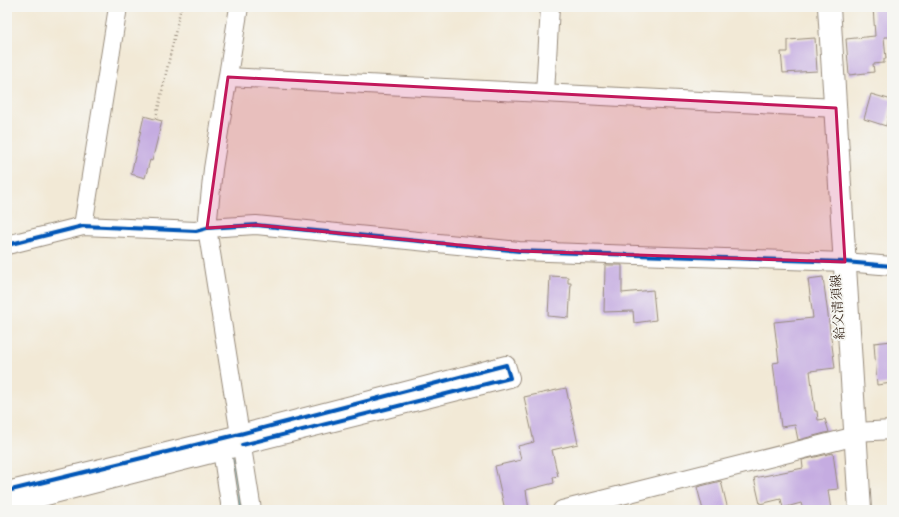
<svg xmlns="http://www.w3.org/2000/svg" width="899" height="517" font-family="Cardo,'Noto Serif JP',serif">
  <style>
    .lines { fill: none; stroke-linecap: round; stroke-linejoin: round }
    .stream { stroke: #42abc2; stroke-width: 5 }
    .building { fill: #c5ace1 }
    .street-casing { stroke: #968a7a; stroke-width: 20 }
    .secondary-casing { stroke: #968a7a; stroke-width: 24 }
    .path { stroke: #968a7a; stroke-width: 2.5; stroke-dasharray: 1 3; stroke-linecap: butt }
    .street { stroke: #fff; stroke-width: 18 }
    .secondary { stroke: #fff; stroke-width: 22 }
    .cycleway-casing { stroke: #f6f6f2; stroke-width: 6 }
    .cycleway { stroke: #0057b8; stroke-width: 4 }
    .marked { fill: #c2185b; fill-opacity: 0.2; stroke: #c2185b; stroke-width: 3; stroke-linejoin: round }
    .labels { text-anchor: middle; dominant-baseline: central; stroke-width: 3.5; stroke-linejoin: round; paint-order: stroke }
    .street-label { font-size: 13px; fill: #3b2a1e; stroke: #f6f6f2 }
  </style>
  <rect width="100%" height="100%" fill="#f6f6f2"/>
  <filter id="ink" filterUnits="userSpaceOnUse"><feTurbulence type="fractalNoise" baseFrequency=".025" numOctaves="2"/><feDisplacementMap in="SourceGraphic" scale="8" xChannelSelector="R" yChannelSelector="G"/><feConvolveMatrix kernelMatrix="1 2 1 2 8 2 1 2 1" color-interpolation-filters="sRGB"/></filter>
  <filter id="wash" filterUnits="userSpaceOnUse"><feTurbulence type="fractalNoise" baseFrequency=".012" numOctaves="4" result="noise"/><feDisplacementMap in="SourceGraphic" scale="16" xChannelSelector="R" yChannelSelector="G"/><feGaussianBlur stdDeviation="0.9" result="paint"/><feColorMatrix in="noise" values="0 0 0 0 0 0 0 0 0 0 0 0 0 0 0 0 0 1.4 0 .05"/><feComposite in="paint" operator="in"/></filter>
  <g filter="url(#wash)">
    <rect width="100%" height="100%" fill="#f2e9d6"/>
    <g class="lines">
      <!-- stream -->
      <path class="stream" d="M231 452 240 510"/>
    </g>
    <g id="blocks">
      <!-- building -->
      <g class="building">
        <path d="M873 7H892V37H884L886 59H884V63L873 64 874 72 849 75 846 39 875 36Z"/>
        <path d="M815 38 817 71 783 73 781 52H788V40Z"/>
        <path d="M871 94 892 100 886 126 864 119Z"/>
        <path d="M144 116 162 121 152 161 150 160 145 178 131 174Z"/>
        <path d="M605 265H622V293L653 290 656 320 634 323 633 311 604 312Z"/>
        <path d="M550 276 568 277V283H571L569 318 548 316Z"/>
        <path d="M823 277 835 368 810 371 815 411H817L818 420 825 419 829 432 798 440 795 425 781 427 773 363 779 362 774 322 813 318 808 279Z"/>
        <path d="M892 341V383L877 385 874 343Z"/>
        <path d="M566 388 578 444 552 450 558 476 553 477 554 483 526 490 529 510H505L495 466 521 460 518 446 534 442 524 397Z"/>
        <path d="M833 453 838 489 828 490 831 510H803L801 503 783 508 781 499 760 504 754 478 803 468 802 460Z"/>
        <path d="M721 481 728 510H703L697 487Z"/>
      </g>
    </g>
  </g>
  <g filter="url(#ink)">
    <use href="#blocks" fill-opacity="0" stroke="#968a7a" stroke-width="1"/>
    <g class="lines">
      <!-- street casing -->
      <g class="street-casing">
        <g id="street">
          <path d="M239 7 213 169 207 228 252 510"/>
          <path d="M228 77 836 108"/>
          <path d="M545 93 550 7"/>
          <path d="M83 226 118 7"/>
          <path d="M7 245 83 226 196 231 207 228 256 225 519 251 845 262 892 266"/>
          <path d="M856 432 892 430"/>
          <path d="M222 451 231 510"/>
          <path d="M7 491 240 434 506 365 510 378 242 445"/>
          <path d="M7 506 242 446"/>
          <path d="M562 510 856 436"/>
        </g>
      </g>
      <!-- secondary casing -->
      <g class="secondary-casing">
        <path id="secondary" d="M829 7 860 510"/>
      </g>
      <!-- path -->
      <path class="path" d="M156 118 181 7"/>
      <!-- street -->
      <use href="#street" class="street"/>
      <!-- secondary -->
      <use href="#secondary" class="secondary"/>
      <!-- cycleway casing -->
      <g class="cycleway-casing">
        <g id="cycleway">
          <path d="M7 245 83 226 196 231 207 228 256 225 519 251 845 262 892 266"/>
          <path d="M7 491 240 434 506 365 510 378 242 445"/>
        </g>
      </g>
      <!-- cycleway -->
      <use href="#cycleway" class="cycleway"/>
    </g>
  </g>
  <!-- marked area -->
  <path class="marked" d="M228 77 836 108 845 262 519 251 256 225 207 228Z"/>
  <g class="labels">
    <!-- street labels -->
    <g class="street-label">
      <text transform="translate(838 307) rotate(-94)">給父清須線</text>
    </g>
  </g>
  <!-- margin -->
  <rect width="899" height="517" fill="none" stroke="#f6f6f2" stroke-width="24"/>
</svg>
